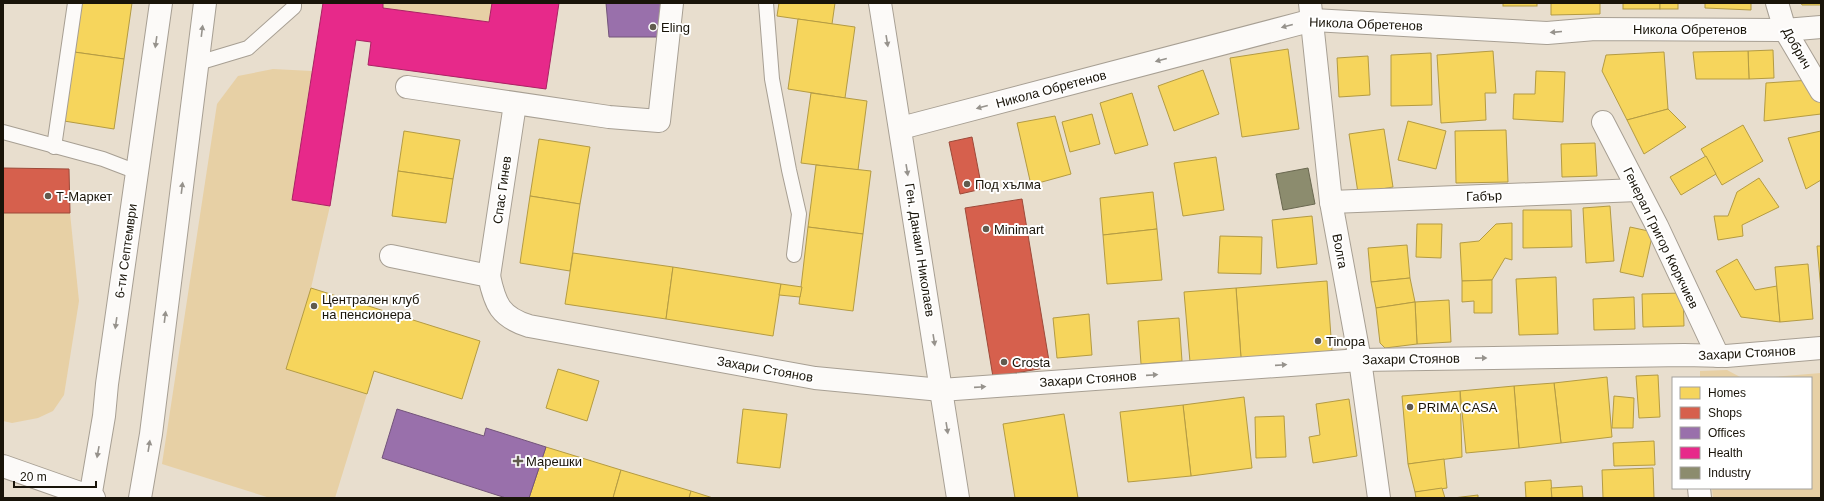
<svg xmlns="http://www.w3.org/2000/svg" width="1824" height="501" font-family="Helvetica,sans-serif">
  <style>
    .green { fill: #e7d0a5 }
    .homes { fill: #f6d55c; stroke: #b49b43 }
    .shops { fill: #d6604d; stroke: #9d4939 }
    .offices { fill: #9970ab; stroke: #73547a }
    .health { fill: #e7298a; stroke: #a92363 }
    .industry { fill: #8c8c6e; stroke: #6a6850 }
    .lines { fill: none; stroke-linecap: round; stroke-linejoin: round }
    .lane-casing { stroke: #a79f93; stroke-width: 16 }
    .street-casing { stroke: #a79f93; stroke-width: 24 }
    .secondary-casing { stroke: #a79f93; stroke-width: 24 }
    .lane { stroke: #fcfaf8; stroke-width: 14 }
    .street { stroke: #fcfaf8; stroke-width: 22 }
    .secondary { stroke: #fcfaf8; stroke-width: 22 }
    .oneway { fill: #96928c }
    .poi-dot { fill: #615b4e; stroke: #fff; stroke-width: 1.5 }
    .labels { text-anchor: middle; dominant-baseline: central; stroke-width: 4; stroke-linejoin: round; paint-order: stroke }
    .street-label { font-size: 13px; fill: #191409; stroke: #fff }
    .poi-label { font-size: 13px; fill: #191409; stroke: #fff; text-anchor: start }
  </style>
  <rect width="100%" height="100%" fill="#e8dece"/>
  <!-- green -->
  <g class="green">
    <path d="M383 3H492L489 22 383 8Z"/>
    <path d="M273 69 312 71 292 200 330 206 311 288 286 369 367 394 335 498H270L162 464 217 104 238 76Z"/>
    <path d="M3 213H70L79 301 64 395 53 411 38 418 12 423 3 421Z"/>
    <path d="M1727 370 1742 378H1700V371Z"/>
    <path d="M1821 373V498H1713L1712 488H1811V378H1761Z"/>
  </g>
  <!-- homes -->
  <g class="homes">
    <path d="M81 3H132L124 59 74 52Z"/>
    <path d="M779 3H835L832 24 777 16Z"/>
    <rect x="1503" y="3" width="34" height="3"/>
    <path d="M1551 3H1600V14L1551 15Z"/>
    <rect x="1623" y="3" width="37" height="6"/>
    <rect x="1660" y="3" width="18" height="6"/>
    <path d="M1705 3H1751V10L1705 8Z"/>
    <path d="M1801 3H1821V5H1802Z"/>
    <path d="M798 19 855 27 845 98 788 89Z"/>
    <path d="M1288 49 1299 129 1242 137 1230 58Z"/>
    <path d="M1773 50 1774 78 1749 79 1748 51Z"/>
    <path d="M1493 51 1496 93H1485L1486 120 1441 123 1437 55Z"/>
    <path d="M1748 51 1749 79H1696L1693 52Z"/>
    <path d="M74 52 124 59 114 129 64 121Z"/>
    <path d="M1664 52 1668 109 1627 120 1602 71 1606 55Z"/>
    <path d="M1431 53 1432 105 1391 106V55Z"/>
    <path d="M1368 56 1370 95 1339 97 1337 58Z"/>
    <path d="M1203 70 1219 114 1174 131 1158 86Z"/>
    <path d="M1536 71 1565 72 1563 122 1513 119 1514 94H1535Z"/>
    <path d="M1811 80 1821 102V114L1764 121 1766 83Z"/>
    <path d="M811 93 867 101 858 170 801 163Z"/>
    <path d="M1132 93 1148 145 1115 154 1100 103Z"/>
    <path d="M1668 109 1686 127 1644 154 1627 120Z"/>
    <path d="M1092 114 1100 144 1070 152 1062 122Z"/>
    <path d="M1055 116 1071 174 1031 185 1017 123Z"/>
    <path d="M1408 121 1446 131 1436 169 1398 160Z"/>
    <path d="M1743 125 1763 161 1722 185 1701 149Z"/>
    <path d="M1384 129 1393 187 1358 193 1349 134Z"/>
    <path d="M1506 130 1508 182 1456 183 1455 131Z"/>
    <path d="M404 131 460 140 453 179 398 171Z"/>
    <path d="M1821 131V180L1806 189 1788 138Z"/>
    <path d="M539 139 590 147 580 204 530 196Z"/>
    <path d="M1595 143 1597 176 1562 177 1561 144Z"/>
    <path d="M1706 156 1716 174 1681 195 1670 177Z"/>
    <path d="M1216 157 1224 210 1183 216 1174 163Z"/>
    <path d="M816 165 871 171 863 234 808 227Z"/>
    <path d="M398 171 453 179 446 223 392 216Z"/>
    <path d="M1759 178 1779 207 1742 225 1743 236 1718 240 1714 216H1728L1737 192Z"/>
    <path d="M1153 192 1157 229 1103 235 1100 198Z"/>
    <path d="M530 196 580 204 570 271 520 263Z"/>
    <path d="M1610 206 1614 261 1586 263 1583 208Z"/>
    <path d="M1523 210H1571L1572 247 1523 248Z"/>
    <path d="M1312 216 1317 264 1277 268 1272 220Z"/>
    <path d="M1512 223V260L1505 258 1492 280 1462 281 1460 243 1479 241 1496 224Z"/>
    <path d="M1417 224H1442L1441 258 1416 257Z"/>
    <path d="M808 227 863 234 853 311 799 304Z"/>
    <path d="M1630 227 1653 232 1643 277 1620 272Z"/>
    <path d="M1157 229 1162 280 1107 284 1103 235Z"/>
    <path d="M1220 236 1262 237 1261 274 1218 273Z"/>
    <path d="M1407 245 1410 278 1371 282 1368 248Z"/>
    <path d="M1817 246H1821V290Z"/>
    <path d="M573 253 673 267 666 319 565 304Z"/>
    <path d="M1737 259 1755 290 1777 286 1780 322 1741 317 1716 271Z"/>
    <path d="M1808 264 1813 319 1780 322 1775 267Z"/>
    <path d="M673 267 781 284 773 336 666 319Z"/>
    <path d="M1556 277 1558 334 1519 335 1516 279Z"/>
    <path d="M1410 278 1415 302 1376 308 1371 282Z"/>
    <path d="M1492 280V313H1474V301L1462 302V281Z"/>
    <path d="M1327 281 1332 351 1241 358 1236 288Z"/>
    <path d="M781 284 802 287 800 297 779 295Z"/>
    <path d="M311 288 480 341 462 399 374 371 367 394 286 369Z"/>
    <path d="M1236 288 1241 358 1190 362 1184 292Z"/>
    <path d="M1683 293 1684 326 1643 327 1642 294Z"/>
    <path d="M1634 297 1635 329 1594 330 1593 299Z"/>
    <path d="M1449 300 1451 342 1417 344 1415 302Z"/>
    <path d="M1415 302 1417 344 1385 348 1380 343 1376 308Z"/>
    <path d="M1089 314 1092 355 1057 358 1053 318Z"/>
    <path d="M1179 318 1182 361 1141 364 1138 321Z"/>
    <path d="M558 369 599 381 587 421 546 408Z"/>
    <path d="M1658 375 1660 417 1639 418 1636 376Z"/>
    <path d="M1607 377 1612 437 1561 443 1554 383Z"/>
    <path d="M1554 383 1561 443 1519 448 1514 386Z"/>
    <path d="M1514 386 1519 448 1466 453 1460 391Z"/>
    <path d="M1460 391 1462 457 1408 464 1402 396Z"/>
    <path d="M1614 396 1634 398 1633 428H1612Z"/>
    <path d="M1244 397 1252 468 1191 476 1183 405Z"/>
    <path d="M1349 399 1357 456 1313 463 1309 437 1320 435 1316 404Z"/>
    <path d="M1183 405 1191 476 1128 482 1120 412Z"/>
    <path d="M743 409 787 414 780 468 737 463Z"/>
    <path d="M1064 414 1078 498H1015L1003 424Z"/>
    <path d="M1284 416 1286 457 1256 458 1255 417Z"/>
    <path d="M1654 441 1655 465 1614 466 1613 443Z"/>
    <path d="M546 447 621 470 613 498H529Z"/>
    <path d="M1444 459 1447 488 1415 492 1408 464Z"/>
    <path d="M1653 468 1654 498H1603L1602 470Z"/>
    <path d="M621 470 691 491 689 498H613Z"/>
    <path d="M1551 480 1552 498H1526L1525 482Z"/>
    <path d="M1582 486 1583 498H1552L1551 488Z"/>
    <path d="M1442 488 1445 498H1416L1415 492Z"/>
    <path d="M691 491 713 498H689Z"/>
    <path d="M1478 495V498H1453Z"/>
  </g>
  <!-- shops -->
  <g class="shops">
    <path d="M972 137 982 189 960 194 949 142Z"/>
    <path d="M3 168 69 169 70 213H3Z"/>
    <path d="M1022 199 1050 367 993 377 965 208Z"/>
  </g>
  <!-- offices -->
  <g class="offices">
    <path d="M606 3H661L660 37H609Z"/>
    <path d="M397 409 484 436 486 428 546 447 529 498H506L382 458Z"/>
  </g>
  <!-- health -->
  <path class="health" d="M323 3H383V8L489 22 492 3H559L546 89 368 65 371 42 356 40 330 206 292 200Z"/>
  <!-- industry -->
  <path class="industry" d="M1308 168 1315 204 1283 210 1276 174Z"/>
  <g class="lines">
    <!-- lane casing -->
    <g class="lane-casing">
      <g id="lane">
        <path d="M766 3 772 79 789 170 799 214 794 255"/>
        <path d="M198 63 248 48 294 7V3"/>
        <path d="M3 132 103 159 137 172"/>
        <path d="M54 147 75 3"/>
      </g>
    </g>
    <!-- street casing -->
    <g class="street-casing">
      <g id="street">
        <path d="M1310 3 1331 202 1360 360 1379 498"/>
        <path d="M1777 3 1785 30 1821 91"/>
        <path d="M407 87 609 117 659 121 672 3"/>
        <path d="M1603 122 1657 226 1718 356"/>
        <path d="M901 128 1313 20 1547 33 1595 29 1785 30 1821 27"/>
        <path d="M1331 202 1638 190"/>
        <path d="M391 256 489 276C495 304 500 317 529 326L815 378 941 390 1360 360 1684 355 1726 356 1821 348"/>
        <path d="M489 276 515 104"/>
        <path d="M1699 488 1700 498"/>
      </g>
    </g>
    <!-- secondary casing -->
    <g class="secondary-casing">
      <g id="secondary">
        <path d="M880 3 958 498"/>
        <path d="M3 466 94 498"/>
        <path d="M90 498 104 416 107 384 161 3"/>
        <path d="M140 498 151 434 205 3"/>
      </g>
    </g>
    <!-- lane -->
    <use href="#lane" class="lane"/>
    <!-- street -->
    <use href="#street" class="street"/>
    <!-- secondary -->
    <use href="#secondary" class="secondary"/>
  </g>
  <!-- one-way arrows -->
  <defs><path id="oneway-solid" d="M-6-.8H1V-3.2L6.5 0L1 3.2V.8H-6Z"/></defs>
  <g class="oneway">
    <use href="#oneway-solid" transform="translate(1287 26) rotate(165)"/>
    <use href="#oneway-solid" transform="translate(202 31) rotate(-83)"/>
    <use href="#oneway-solid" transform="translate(1556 32) rotate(175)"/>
    <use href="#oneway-solid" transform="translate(887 41) rotate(81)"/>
    <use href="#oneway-solid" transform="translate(156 42) rotate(98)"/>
    <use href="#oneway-solid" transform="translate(1161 60) rotate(165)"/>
    <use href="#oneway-solid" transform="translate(982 107) rotate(165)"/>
    <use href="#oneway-solid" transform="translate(907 170) rotate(81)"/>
    <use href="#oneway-solid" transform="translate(182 188) rotate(-83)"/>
    <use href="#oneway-solid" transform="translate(165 317) rotate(-83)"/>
    <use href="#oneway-solid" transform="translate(116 323) rotate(98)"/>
    <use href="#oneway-solid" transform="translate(934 340) rotate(81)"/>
    <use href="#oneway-solid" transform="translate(1481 358) rotate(-1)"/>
    <use href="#oneway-solid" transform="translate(1281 365) rotate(-4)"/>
    <use href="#oneway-solid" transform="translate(1152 375) rotate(-4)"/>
    <use href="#oneway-solid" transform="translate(980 387) rotate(-4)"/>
    <use href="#oneway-solid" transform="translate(947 428) rotate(81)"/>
    <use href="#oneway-solid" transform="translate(149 446) rotate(-81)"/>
    <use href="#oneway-solid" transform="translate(98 452) rotate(100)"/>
  </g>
  <!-- markers -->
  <g class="poi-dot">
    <circle cx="653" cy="27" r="4"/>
    <circle cx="967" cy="184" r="4"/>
    <circle cx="48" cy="196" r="4"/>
    <circle cx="986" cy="229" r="4"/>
    <circle cx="314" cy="306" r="4"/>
    <circle cx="1318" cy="341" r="4"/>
    <circle cx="1004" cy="362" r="4"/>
    <circle cx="1410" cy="407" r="4"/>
    <path d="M516 455h4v4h4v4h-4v4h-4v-4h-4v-4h4z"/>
  </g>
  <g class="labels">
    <!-- street labels -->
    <g class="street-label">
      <text transform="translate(1366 24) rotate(2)">Никола Обретенов</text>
      <text x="1690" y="29">Никола Обретенов</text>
      <text transform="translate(1797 48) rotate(61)">Добрич</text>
      <text transform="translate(1051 89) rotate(-15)">Никола Обретенов</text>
      <text transform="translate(502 190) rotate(-82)">Спас Гинев</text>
      <text transform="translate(1484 196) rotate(-2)">Габър</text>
      <text transform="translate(1661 238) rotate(64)">Генерал Григор Кюркчиев</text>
      <text transform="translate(920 250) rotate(81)">Ген. Данаил Николаев</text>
      <text transform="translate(126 251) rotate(-82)">6-ти Септември</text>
      <text transform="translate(1340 251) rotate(79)">Волга</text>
      <text transform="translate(1747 353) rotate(-3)">Захари Стоянов</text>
      <text transform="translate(1411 359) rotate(-1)">Захари Стоянов</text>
      <text transform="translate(765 369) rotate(10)">Захари Стоянов</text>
      <text transform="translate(1088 379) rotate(-4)">Захари Стоянов</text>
    </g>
    <!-- poi labels -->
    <g class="poi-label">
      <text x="661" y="27">Eling</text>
      <text x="975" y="184">Под хълма</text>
      <text x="56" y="196">Т-Маркет</text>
      <text x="994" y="229">Minimart</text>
      <text x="322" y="299">Централен клуб<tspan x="322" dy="15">на пенсионера</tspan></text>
      <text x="1326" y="341">Tinopa</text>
      <text x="1012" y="362">Crosta</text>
      <text x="1418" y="407">PRIMA CASA</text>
      <text x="526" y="461">Марешки</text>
    </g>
  </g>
  <!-- border -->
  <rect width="1824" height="501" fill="none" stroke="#191409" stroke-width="8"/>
  <!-- legend -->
  <rect x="1672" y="377" width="140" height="112" fill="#ffffff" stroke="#a3a19d"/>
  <rect x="1680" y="387" width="20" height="12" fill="#f6d55c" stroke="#a3a19d"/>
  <text x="1708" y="397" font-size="12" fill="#191409">Homes</text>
  <rect x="1680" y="407" width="20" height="12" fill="#d6604d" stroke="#a3a19d"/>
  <text x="1708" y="417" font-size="12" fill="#191409">Shops</text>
  <rect x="1680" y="427" width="20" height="12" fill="#9970ab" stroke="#a3a19d"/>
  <text x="1708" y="437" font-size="12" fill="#191409">Offices</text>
  <rect x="1680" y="447" width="20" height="12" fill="#e7298a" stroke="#a3a19d"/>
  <text x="1708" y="457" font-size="12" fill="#191409">Health</text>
  <rect x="1680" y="467" width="20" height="12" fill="#8c8c6e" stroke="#a3a19d"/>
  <text x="1708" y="477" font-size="12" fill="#191409">Industry</text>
  <!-- scale -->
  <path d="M14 481v6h82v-6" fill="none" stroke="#191409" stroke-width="2"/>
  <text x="20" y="481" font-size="12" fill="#191409" stroke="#ffffff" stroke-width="3" paint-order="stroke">20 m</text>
</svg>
